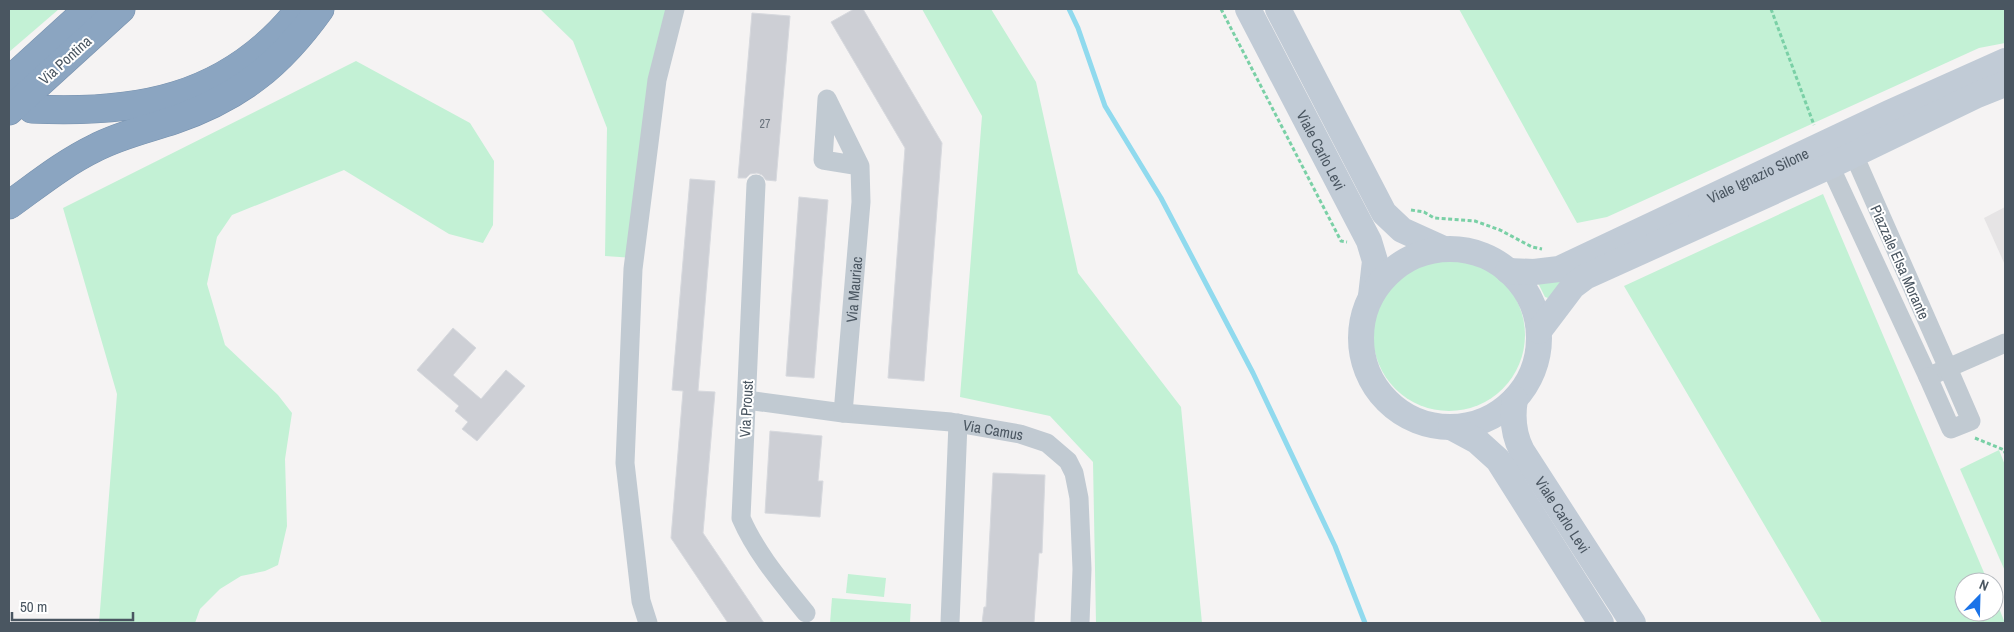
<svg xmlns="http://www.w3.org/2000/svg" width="2014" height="632" font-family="'Archivo Narrow',sans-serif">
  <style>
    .education { fill: #e6e4e5 }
    .green { fill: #c3f1d5 }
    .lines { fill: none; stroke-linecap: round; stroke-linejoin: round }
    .stream { stroke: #90daee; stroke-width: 5 }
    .building { fill: #cdcfd5; stroke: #d7d9de }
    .highway-casing { stroke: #7690ad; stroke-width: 29 }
    .path { stroke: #7ad0a6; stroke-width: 3; stroke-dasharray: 4 2.5; stroke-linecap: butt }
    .street { stroke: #c1cad2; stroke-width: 19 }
    .secondary { stroke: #c1cbd6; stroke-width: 26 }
    .highway { stroke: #8ba5c1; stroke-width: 28 }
    .labels { text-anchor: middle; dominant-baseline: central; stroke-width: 4; stroke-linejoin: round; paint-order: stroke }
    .number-label { font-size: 12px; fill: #6b747e }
    .street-label { font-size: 15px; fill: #4a5661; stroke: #fff }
  </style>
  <rect width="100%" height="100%" fill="#f5f3f3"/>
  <!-- education -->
  <path class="education" d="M2005 207V265L1984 218Z"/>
  <!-- green -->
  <g class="green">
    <path d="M9 9H59L9 52Z"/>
    <path d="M540 9H675L634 258 605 256 607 128 573 41Z"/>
    <path d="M922 9H991L1036 82 1078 273 1181 407 1202 623H1096L1093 462 1050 416 960 397 982 116Z"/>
    <path d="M1459 9H2005V43L1979 48 1607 217 1577 223Z"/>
    <path d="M356 61 470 123 494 161 493 225 483 243 449 234 344 170 232 215 217 237 207 284 225 345 278 395 292 413 285 459 287 526 278 565 265 571 241 576 220 589 200 609 195 623H99L117 394 63 208Z"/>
    <path d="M1823 194 1988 582H1964V612H1994V596L2005 623H1822L1624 286Z"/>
    <path d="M1602 256 1548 298 1545 297 1538 283Z"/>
    <circle cx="1449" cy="335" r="76"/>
    <path d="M1999 450 2005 465V571L1960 469Z"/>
    <path d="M848 574 886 578 884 597 846 593Z"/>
    <path d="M832 598 911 604 910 623H830Z"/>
  </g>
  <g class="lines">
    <!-- stream -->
    <path class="stream" d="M1069 9 1078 28 1105 106 1161 198 1253 373 1335 546 1365 623"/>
  </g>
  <!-- building -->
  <g class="building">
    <path d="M854 9H863L942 143 924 381 888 378 905 148 831 22Z"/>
    <path d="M752 13 790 16 776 181 766 180 762 175 757 173 750 174 746 178H738Z"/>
    <path d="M690 179 715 181 698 391 715 392 703 533 764 623H728L671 538 683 391 672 390Z"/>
    <path d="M799 197 828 200 814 378 786 376Z"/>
    <path d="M453 328 476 348 453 375 481 399 506 370 525 386 477 441 462 429 468 422 455 411 459 406 417 370Z"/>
    <path d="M770 431 822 436 818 481H823L820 517 765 513Z"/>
    <path d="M993 473 1045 475 1042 553H1039L1034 623H982L984 607H986Z"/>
  </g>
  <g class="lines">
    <!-- highway casing -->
    <g class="highway-casing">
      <g id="highway">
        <path d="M9 81 88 9"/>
        <path d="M32 109C136 114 225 99 295 15"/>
        <path d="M9 111 121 9"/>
        <path d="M9 205C37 185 64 163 95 148 120 135 147 129 174 120 240 97 280 65 320 9"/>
      </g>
    </g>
    <!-- path -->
    <g class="path">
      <path d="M1221 9 1341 241 1347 242"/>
      <path d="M1771 9 1814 125"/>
      <path d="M1411 210 1424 212 1434 218 1475 221 1500 230 1532 247 1542 249"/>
      <path d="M1975 438 2004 450 2005 453"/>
    </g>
    <!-- street -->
    <g class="street">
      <path d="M1830 166 1928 377 1948 368 1854 155"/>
      <path d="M756 184 741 518C756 553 782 583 806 613"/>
      <path d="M1928 377 1951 429 1971 421 1948 368 2005 343"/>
      <path id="s1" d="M747 400 843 413 951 422 1020 434 1047 443 1068 461 1074 473 1079 498 1082 569 1080 623"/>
      <path id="s2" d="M843 413 861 202 860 166 827 99 823 160 860 166"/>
      <path d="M648 623 641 601 625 463 633 269 657 80 675 9"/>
      <path d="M950 623 958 423"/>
    </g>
    <!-- secondary -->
    <g class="secondary">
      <path id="s3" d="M1248 9 1369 241 1375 261 1371 296"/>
      <path d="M1278 9 1384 213 1402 230 1444 249"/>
      <circle cx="1450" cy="338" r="89"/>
      <path id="s4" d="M1508 271 1534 272 1559 269 1889 113 2005 61"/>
      <path d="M1539 331 1573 286 1585 277 1830 166 1975 96 2005 84"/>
      <path id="s5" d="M1515 399C1512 417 1513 434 1522 451L1633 623"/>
      <path d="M1451 427 1477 441 1498 460 1601 623"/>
    </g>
    <!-- highway -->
    <use href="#highway" class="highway"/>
  </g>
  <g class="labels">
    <!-- number labels -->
    <g class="number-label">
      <text x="765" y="124">27</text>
    </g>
    <!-- street labels -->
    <g class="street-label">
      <text transform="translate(65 60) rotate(-42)">Via Pontina</text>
      <text stroke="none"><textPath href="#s3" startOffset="159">Viale Carlo Levi</textPath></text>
      <text stroke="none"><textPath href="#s4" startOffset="271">Viale Ignazio Silone</textPath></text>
      <text transform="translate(1900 262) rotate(66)">Piazzale Elsa Morante</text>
      <text stroke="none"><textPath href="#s2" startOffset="124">Via Mauriac</textPath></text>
      <text transform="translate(746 409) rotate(-87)">Via Proust</text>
      <text stroke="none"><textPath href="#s1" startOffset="248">Via Camus</textPath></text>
      <text stroke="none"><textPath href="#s5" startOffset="129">Viale Carlo Levi</textPath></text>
    </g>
  </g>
  <!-- border -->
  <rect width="2014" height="632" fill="none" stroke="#4a5661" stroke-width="20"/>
  <!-- north arrow -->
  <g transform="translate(1979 597) rotate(23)"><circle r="24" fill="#ffffff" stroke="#b7bbc0"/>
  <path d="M0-4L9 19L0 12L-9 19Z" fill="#1a73e8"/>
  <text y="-8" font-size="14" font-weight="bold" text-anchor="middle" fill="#4a5661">N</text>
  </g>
  <!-- scale -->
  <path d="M12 612v8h121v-8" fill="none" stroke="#4a5661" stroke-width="2.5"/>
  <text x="20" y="612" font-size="15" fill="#4a5661" stroke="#ffffff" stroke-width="4" paint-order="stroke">50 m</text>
</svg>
